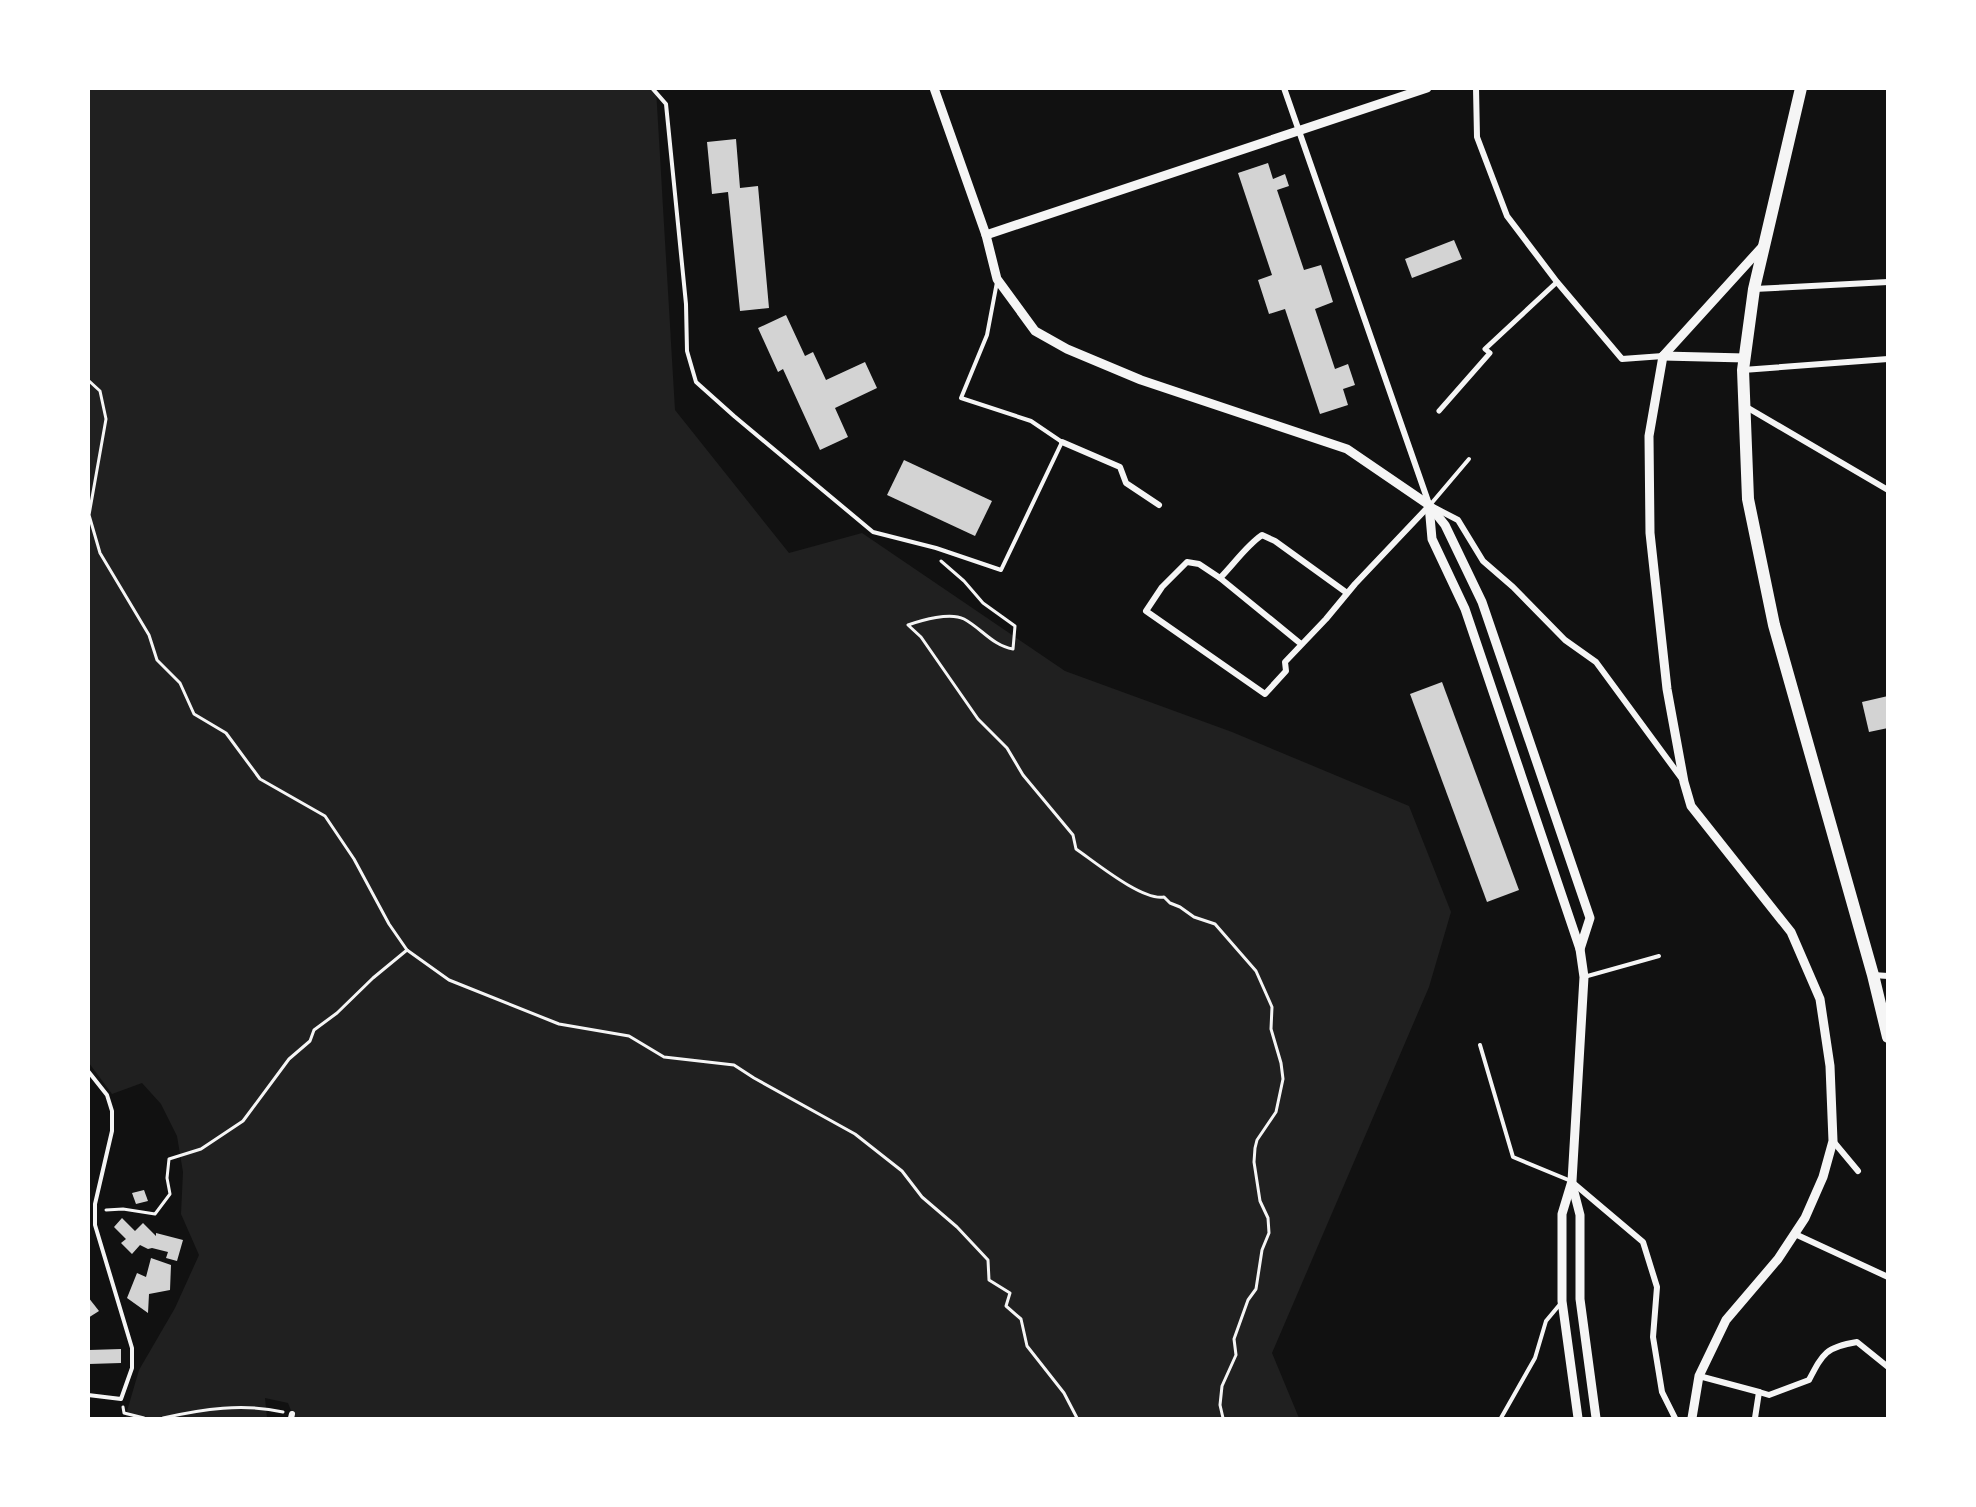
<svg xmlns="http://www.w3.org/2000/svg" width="1976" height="1507" font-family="'Space Grotesk',sans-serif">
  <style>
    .green { fill: #202020 }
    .building { fill: #d3d3d3 }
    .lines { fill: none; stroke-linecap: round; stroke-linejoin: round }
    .path { stroke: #f5f5f5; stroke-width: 3 }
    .service { stroke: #f5f5f5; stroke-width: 4 }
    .pedestrian { stroke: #f5f5f5; stroke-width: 5 }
    .minor { stroke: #f5f5f5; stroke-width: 6 }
    .tertiary { stroke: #f5f5f5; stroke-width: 9 }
    .primary { stroke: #f5f5f5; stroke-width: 12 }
  </style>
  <rect width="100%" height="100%" fill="#111"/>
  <!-- green -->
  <path class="green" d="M89 89H656L675 410 789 553 862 533 1065 671 1232 732 1409 806 1451 912 1429 987 1272 1353 1299 1418H294L288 1403 265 1398 267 1418H125L139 1370 175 1308 199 1255 181 1214 183 1172 177 1136 161 1104 142 1083 112 1094 89 1063Z"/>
  <!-- building -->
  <g class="building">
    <path d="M736 139 740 188 758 186 769 308 740 311 728 192 712 194 707 142Z"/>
    <path d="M1268 163 1273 179 1285 174 1289 186 1277 190 1304 270 1321 265 1333 302 1315 309 1335 369 1348 364 1355 385 1343 389 1348 405 1320 414 1285 309 1269 314 1258 280 1272 275 1238 173Z"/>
    <path d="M1454 240 1462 259 1412 278 1405 259Z"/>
    <path d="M786 315 805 356 813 352 826 380 865 362 877 388 835 408 848 437 820 450 783 369 778 372 758 328Z"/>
    <path d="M904 460 992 501 975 536 887 495Z"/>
    <path d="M1442 682 1519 890 1487 902 1410 694Z"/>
    <path d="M1888 696V728L1869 732 1862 702Z"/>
    <path d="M144 1190 148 1201 136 1204 132 1193Z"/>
    <path d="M122 1218 135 1231 143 1223 156 1236V1233L183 1240 177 1261 166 1258 168 1252 152 1248 148 1249 140 1245 132 1254 121 1243 126 1239 114 1227Z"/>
    <path d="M151 1258 171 1265 170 1290 149 1294 148 1313 127 1298 137 1273 146 1277Z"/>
    <path d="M88 1297 99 1311 88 1318Z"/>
    <path d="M121 1349V1363L89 1364V1350Z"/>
  </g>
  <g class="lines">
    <!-- path -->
    <g class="path">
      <path d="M88 380 100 391 106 419 89 515 100 553 149 635 157 660 180 683 194 714 226 733 260 779 325 816 354 859 389 924 407 950 449 980 559 1024 629 1036 664 1057 734 1065 754 1078 855 1134 902 1171 922 1197 957 1227 988 1260 989 1280 1010 1293 1006 1306 1021 1319 1027 1346 1064 1393 1077 1418"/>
      <path d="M941 561 964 581 983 603 1015 626 1013 649C993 646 981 628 964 619 950 612 922 620 908 625L921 637 978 719 1007 748 1023 775 1073 835 1076 849C1095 862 1142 901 1164 897L1170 903 1180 907 1194 917 1215 924 1256 971 1272 1007 1271 1029 1281 1063 1283 1079 1276 1112 1257 1140 1255 1148 1254 1162 1260 1201 1268 1218 1269 1233 1262 1250 1256 1289 1248 1300 1234 1339 1236 1355 1222 1386 1220 1405 1223 1418"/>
      <path d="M106 1210 123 1209 155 1214 170 1194 167 1178 169 1159 201 1149 243 1121 289 1059 310 1041 314 1030 337 1013 373 978 407 950"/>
      <path d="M123 1407 124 1413 144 1418"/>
      <path d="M163 1418C203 1409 243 1403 283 1412"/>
    </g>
    <!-- service -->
    <g class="service">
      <path d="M652 88 666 104 686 304 687 351 696 382 734 416 873 532 936 548 1001 570 1062 442 1031 421 961 398 987 335 997 282"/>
      <path d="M1430 505 1469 459"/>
      <path d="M1584 977 1659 956"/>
      <path d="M1480 1045 1513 1157 1571 1181"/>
      <path d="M88 1071 107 1095 112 1111V1131L95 1204V1225L132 1348V1368L121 1399 88 1395"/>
      <path d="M1501 1418 1535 1358 1546 1321 1561 1303"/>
    </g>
    <!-- pedestrian -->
    <path class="pedestrian" d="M1439 411 1490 353 1485 349 1557 282"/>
    <!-- minor -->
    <g class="minor">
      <path d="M1284 88 1429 504"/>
      <path d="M1476 88 1477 137 1507 216 1557 282 1622 359 1663 356"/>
      <path d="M1754 289 1888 282"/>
      <path d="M1743 370 1888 359"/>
      <path d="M1743 405 1888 490"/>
      <path d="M1062 442 1120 467 1126 483 1159 505"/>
      <path d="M1433 507 1458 520 1483 561 1513 587 1565 640 1596 662 1682 779"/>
      <path d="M1220 578C1234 564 1246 546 1262 535L1275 541 1347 593"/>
      <path d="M1301 644 1220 578 1199 564 1187 562 1162 587 1146 611 1265 694 1286 671 1285 662 1326 619 1355 584 1429 506"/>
      <path d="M1873 975 1888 976"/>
      <path d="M1833 1141 1858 1171"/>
      <path d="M1572 1182 1643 1242 1657 1287 1653 1337 1662 1392 1675 1418"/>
      <path d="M1795 1234 1888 1277"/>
      <path d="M1699 1376 1759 1392"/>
      <path d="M291 1418 292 1414"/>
      <path d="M1755 1418 1759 1392 1769 1395 1809 1380C1823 1353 1826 1347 1857 1342L1888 1367"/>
    </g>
    <!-- tertiary -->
    <g class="tertiary">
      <path d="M934 88 986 235 997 279 1035 331 1067 349 1141 380 1347 449 1429 505 1445 525 1482 602 1590 918 1580 949"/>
      <path d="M986 235 1427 88"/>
      <path d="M1663 356 1745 358"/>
      <path d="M1429 505 1432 539 1465 609 1580 949 1584 977 1572 1181 1562 1214V1301L1578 1418"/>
      <path d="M1572 1184 1580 1215V1299L1596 1418"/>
      <path d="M1692 1418 1699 1376 1726 1320 1778 1259 1805 1218 1823 1177 1833 1141 1830 1066 1820 999 1791 932 1691 806 1684 782 1667 689 1650 533 1649 436 1663 356 1763 246"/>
    </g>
    <!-- primary -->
    <path class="primary" d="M1801 88 1754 289 1743 370 1748 499 1774 625 1873 975 1888 1037"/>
  </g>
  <!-- border -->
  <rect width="1976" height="1507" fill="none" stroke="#ffffff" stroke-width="180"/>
</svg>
